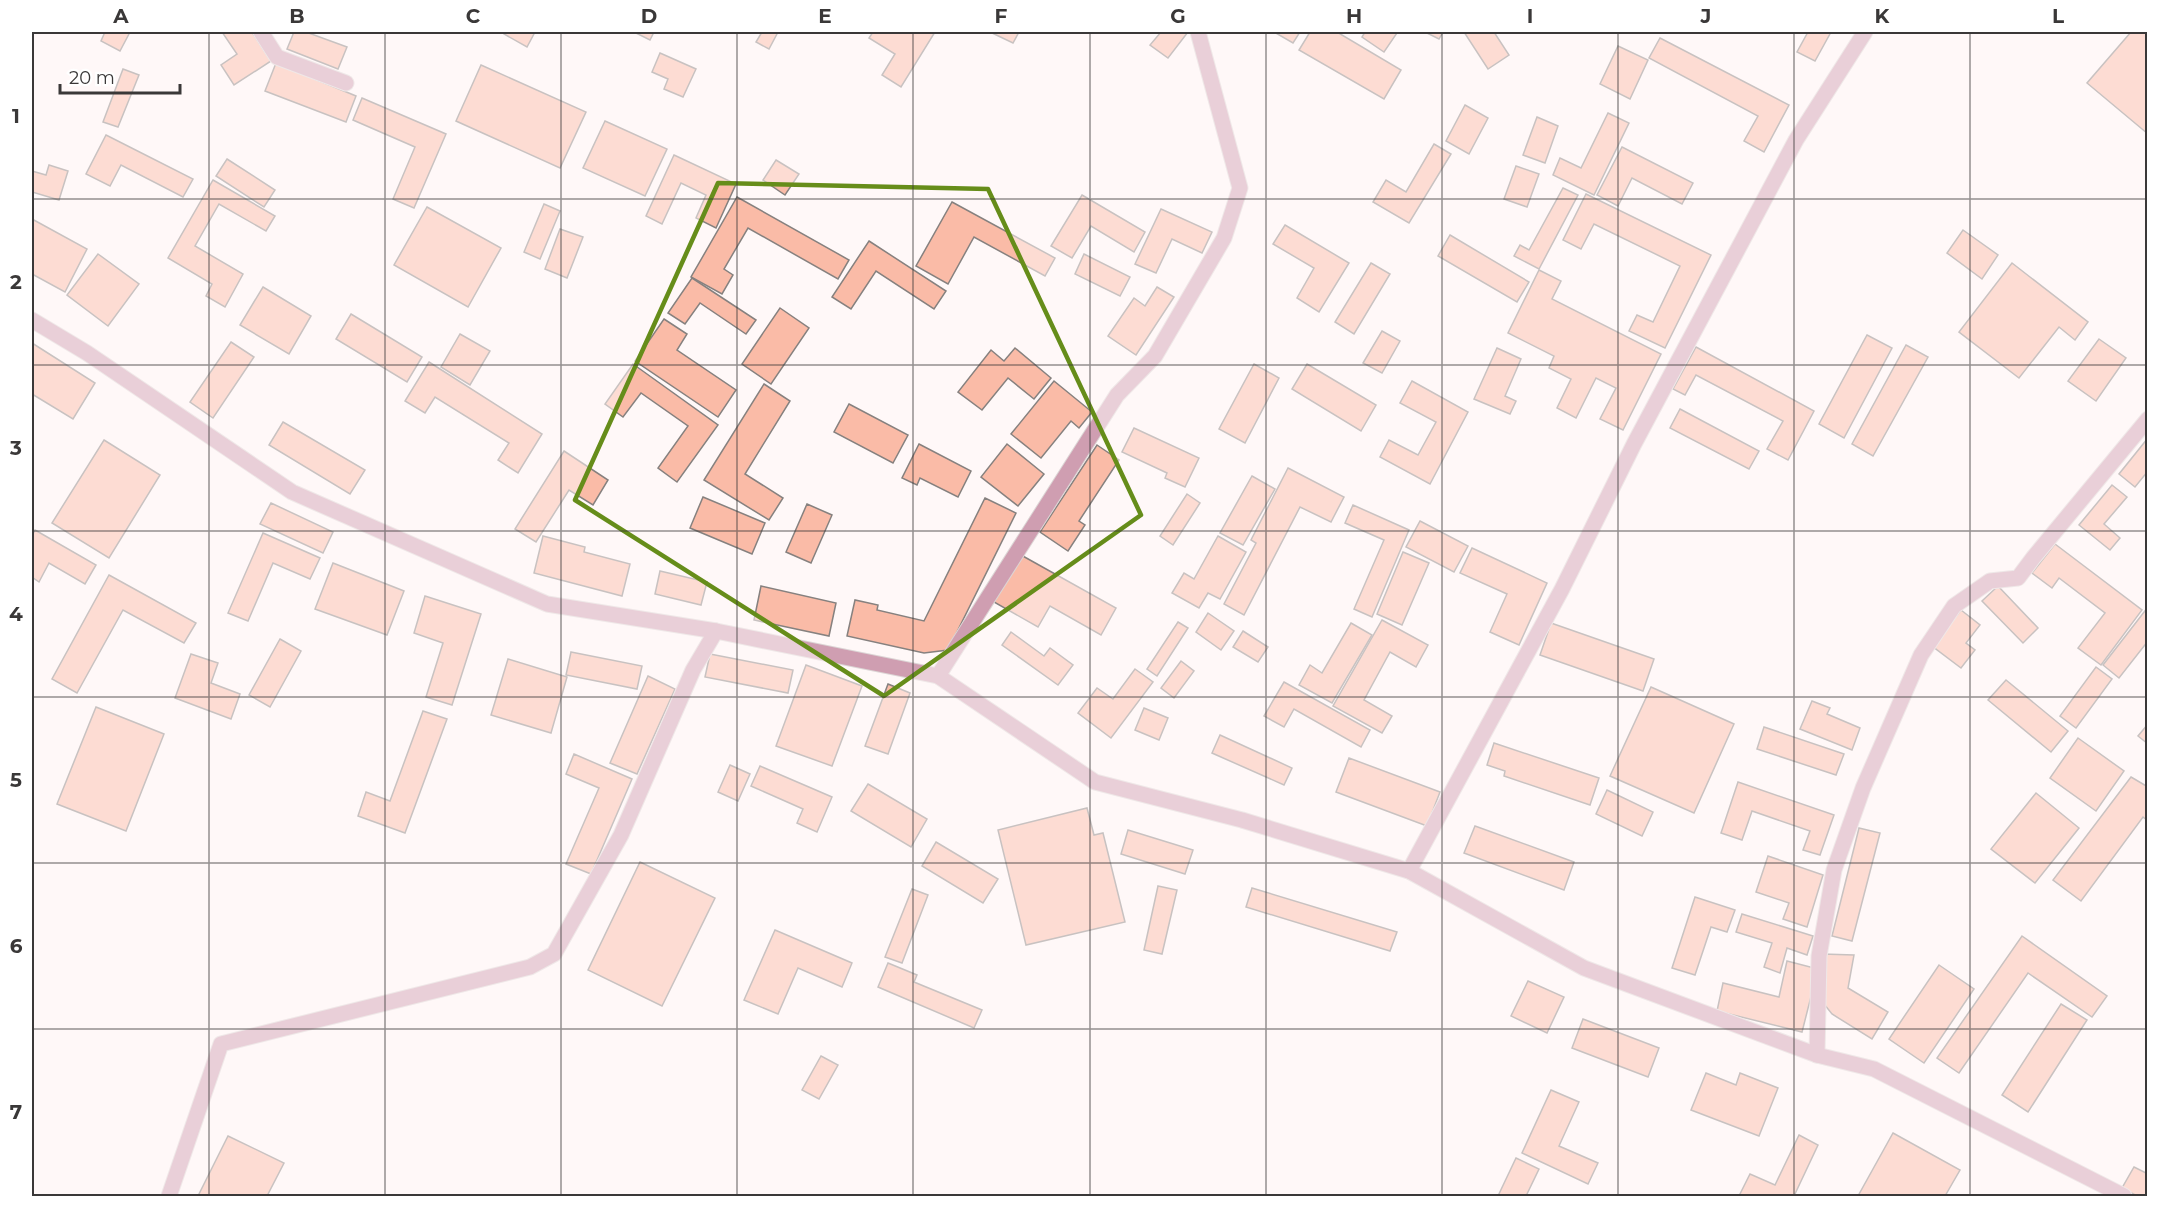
<svg xmlns="http://www.w3.org/2000/svg" width="2179" height="1228" font-family="Montserrat,sans-serif">
  <style>
    .building { fill: #fabba7; stroke: #86817f; stroke-width: 1.5 }
    .lines { fill: none; stroke-linecap: round; stroke-linejoin: round }
    .minor-casing { stroke: #dcd5d5; stroke-width: 17 }
    .minor { stroke: #cf9eb1; stroke-width: 15 }
    .marked { fill: none; stroke: #668d1a; stroke-width: 4.5; stroke-linejoin: round }
    .grid { fill: none; stroke: #3a3838; stroke-width: 1.5; stroke-opacity: 0.55 }
    .neatline { fill: none; stroke: #3a3838; stroke-width: 2 }
    .grid-label { font-size: 20px; text-anchor: middle; font-weight: bold; fill: #3a3838 }
  </style>
  <rect width="100%" height="100%" fill="#fff8f8"/>
  <!-- building -->
  <g class="building">
    <path d="M105 32H130L120 51 101 41Z"/>
    <path d="M222 32H252L271 61 234 85 221 65 237 54Z"/>
    <path d="M294 32H306L347 47 338 69 287 49Z"/>
    <path d="M505 32H535L527 47 504 34Z"/>
    <path d="M634 32H654L650 40Z"/>
    <path d="M762 32H778L769 49 756 42Z"/>
    <path d="M873 32H935L901 87 882 75 895 54 869 38Z"/>
    <path d="M990 32H1019L1013 43Z"/>
    <path d="M1161 32H1188L1168 58 1150 45Z"/>
    <path d="M1274 32H1300L1293 43Z"/>
    <path d="M1310 32H1337L1401 70 1384 99 1299 50Z"/>
    <path d="M1365 32H1394L1397 33 1384 52 1362 37Z"/>
    <path d="M1425 32H1443L1439 39Z"/>
    <path d="M1464 32H1494L1509 55 1488 69Z"/>
    <path d="M1808 32H1831L1815 61 1797 52Z"/>
    <path d="M2131 32H2148V134L2087 83Z"/>
    <path d="M1660 38 1789 105 1764 152 1744 141 1758 116 1649 58Z"/>
    <path d="M1618 46 1648 60 1630 99 1600 84Z"/>
    <path d="M660 53 696 69 683 97 664 89 668 79 652 72Z"/>
    <path d="M276 63 356 96 346 122 265 91Z"/>
    <path d="M481 65 586 112 560 168 456 121Z"/>
    <path d="M123 69 139 75 118 127 103 122Z"/>
    <path d="M362 98 446 134 414 208 393 199 415 147 353 120Z"/>
    <path d="M1465 105 1488 118 1469 154 1446 141Z"/>
    <path d="M1608 113 1629 123 1594 195 1553 175 1560 158 1581 168Z"/>
    <path d="M1537 117 1558 126 1545 163 1523 155Z"/>
    <path d="M605 121 667 149 645 196 583 168Z"/>
    <path d="M106 135 193 179 183 197 121 165 110 186 86 174Z"/>
    <path d="M1434 144 1451 154 1409 223 1373 202 1386 180 1406 192Z"/>
    <path d="M1622 147 1693 183 1682 204 1632 178 1618 206 1597 195Z"/>
    <path d="M674 155 736 184 716 228 696 218 706 195 681 183 662 224 646 216Z"/>
    <path d="M227 159 275 190 264 207 216 176Z"/>
    <path d="M776 160 799 174 785 195 763 180Z"/>
    <path d="M49 165 68 171 59 200 32 192V171L46 175Z"/>
    <path d="M1516 166 1539 174 1527 207 1504 199Z"/>
    <path d="M213 180 275 216 266 231 219 204 195 246 243 274 225 307 206 296 212 284 168 258Z"/>
    <path d="M1563 188 1578 195 1539 269 1514 256 1520 245 1529 250Z"/>
    <path d="M1586 194 1711 255 1665 348 1629 331 1637 315 1653 322 1680 266 1594 224 1581 249 1563 240Z"/>
    <path d="M1082 195 1145 232 1134 252 1091 226 1072 258 1051 246Z"/>
    <path d="M737 197 849 260 838 279 748 228 724 269 733 275 722 294 691 277Z"/>
    <path d="M952 202 1055 258 1045 276 974 237 948 284 916 266Z"/>
    <path d="M544 204 560 211 540 259 524 252Z"/>
    <path d="M427 207 501 248 468 307 394 265Z"/>
    <path d="M1161 209 1212 232 1202 253 1172 239 1156 273 1135 264Z"/>
    <path d="M32 219 87 249 65 292 32 274Z"/>
    <path d="M1285 225 1349 263 1319 312 1297 298 1314 268 1273 244Z"/>
    <path d="M560 229 583 237 567 278 545 269Z"/>
    <path d="M1963 230 1998 255 1982 279 1947 253Z"/>
    <path d="M1450 235 1529 282 1517 302 1438 256Z"/>
    <path d="M869 241 946 291 934 309 876 271 851 309 832 297Z"/>
    <path d="M98 254 139 284 108 326 67 295Z"/>
    <path d="M1084 254 1130 277 1120 296 1075 274Z"/>
    <path d="M1371 263 1390 274 1354 334 1335 322Z"/>
    <path d="M2012 263 2088 322 2075 340 2059 327 2019 378 1959 332Z"/>
    <path d="M1539 270 1561 281 1552 299 1661 354 1623 430 1600 419 1616 388 1596 378 1576 418 1557 408 1571 379 1549 368 1554 356 1508 333Z"/>
    <path d="M692 278 756 320 746 334 700 303 685 324 668 313Z"/>
    <path d="M263 287 311 316 289 354 240 325Z"/>
    <path d="M1157 287 1174 297 1136 355 1108 336 1134 298 1145 306Z"/>
    <path d="M780 308 809 328 771 384 742 364Z"/>
    <path d="M351 314 422 357 407 382 336 339Z"/>
    <path d="M664 319 687 334 677 350 736 390 718 417 635 361Z"/>
    <path d="M1382 331 1400 341 1382 373 1363 363Z"/>
    <path d="M460 334 490 351 470 385 441 367Z"/>
    <path d="M1867 335 1892 348 1844 438 1819 424Z"/>
    <path d="M2099 339 2126 358 2096 401 2068 381Z"/>
    <path d="M231 342 254 357 213 418 190 402Z"/>
    <path d="M32 343 95 383 73 419 32 394Z"/>
    <path d="M1906 345 1928 357 1873 456 1852 444Z"/>
    <path d="M1696 347 1814 411 1788 460 1767 449 1783 421 1696 375 1685 395 1673 389Z"/>
    <path d="M1015 348 1051 378 1034 399 1008 378 982 410 958 392 991 350 1004 361Z"/>
    <path d="M1497 348 1521 359 1505 396 1516 401 1510 414 1474 399Z"/>
    <path d="M429 362 542 434 518 473 498 460 509 443 435 397 425 413 405 401Z"/>
    <path d="M633 364 718 425 677 482 658 468 688 426 641 393 623 417 605 404Z"/>
    <path d="M1254 364 1279 378 1245 443 1219 429Z"/>
    <path d="M1307 364 1376 405 1361 431 1292 389Z"/>
    <path d="M1054 381 1092 412 1079 428 1071 421 1041 458 1011 434Z"/>
    <path d="M1412 381 1468 412 1430 484 1380 457 1389 440 1418 455 1436 422 1400 403Z"/>
    <path d="M764 384 790 401 745 474 783 498 769 520 704 480Z"/>
    <path d="M849 404 908 435 893 463 834 432Z"/>
    <path d="M1680 409 1759 451 1749 469 1670 428Z"/>
    <path d="M283 422 365 470 350 494 269 445Z"/>
    <path d="M1134 428 1199 458 1185 487 1165 478 1167 473 1122 452Z"/>
    <path d="M2148 438V471L2135 487 2119 474Z"/>
    <path d="M104 440 160 475 109 558 52 523Z"/>
    <path d="M919 444 971 471 958 497 920 478 917 485 902 478Z"/>
    <path d="M1007 444 1044 474 1018 506 981 477Z"/>
    <path d="M1097 445 1119 460 1079 521 1085 525 1068 551 1040 532Z"/>
    <path d="M564 451 608 480 593 505 569 490 536 542 515 529Z"/>
    <path d="M1288 468 1344 497 1331 522 1300 507 1244 615 1224 604 1256 543 1251 540Z"/>
    <path d="M1252 476 1275 489 1243 545 1220 533Z"/>
    <path d="M2112 485 2127 497 2104 524 2120 538 2110 550 2079 525Z"/>
    <path d="M1187 494 1200 503 1173 545 1160 536Z"/>
    <path d="M703 497 765 523 752 554 690 528Z"/>
    <path d="M985 498 1016 513 948 650 924 653 847 636 855 600 878 605 877 610 924 621Z"/>
    <path d="M271 503 333 532 323 553 260 524Z"/>
    <path d="M807 504 832 515 811 563 786 552Z"/>
    <path d="M1353 505 1409 530 1372 617 1354 609 1384 540 1345 523Z"/>
    <path d="M1420 521 1468 546 1454 572 1406 547Z"/>
    <path d="M35 530 96 565 85 584 49 563 39 582 32 577V536Z"/>
    <path d="M263 533 320 558 310 579 273 563 248 621 228 613Z"/>
    <path d="M543 536 585 547 584 552 630 564 622 596 534 573Z"/>
    <path d="M1218 536 1246 552 1220 599 1208 593 1199 608 1172 593 1184 573 1194 579Z"/>
    <path d="M2055 544 2142 610 2101 665 2078 648 2105 613 2059 578 2052 588 2032 573Z"/>
    <path d="M1472 548 1547 583 1519 645 1490 632 1507 594 1460 573Z"/>
    <path d="M1403 552 1429 563 1402 625 1377 614Z"/>
    <path d="M1021 555 1116 608 1101 635 1050 606 1038 627 994 602Z"/>
    <path d="M333 563 404 591 387 635 315 609Z"/>
    <path d="M660 571 707 582 701 605 655 594Z"/>
    <path d="M109 575 196 623 184 643 123 610 77 693 52 679Z"/>
    <path d="M761 586 836 603 829 636 754 620Z"/>
    <path d="M1998 586 2038 628 2023 643 1982 601Z"/>
    <path d="M425 596 481 614 452 705 426 697 443 643 414 633Z"/>
    <path d="M2148 607V641L2119 678 2103 665Z"/>
    <path d="M1961 610 1980 625 1966 643 1975 650 1961 668 1932 646Z"/>
    <path d="M1208 613 1234 631 1221 650 1196 632Z"/>
    <path d="M1382 620 1428 645 1416 667 1390 652 1364 700 1392 716 1382 733 1333 706Z"/>
    <path d="M1178 622 1188 628 1157 676 1147 669Z"/>
    <path d="M1351 623 1372 635 1332 703 1299 685 1310 665 1322 673Z"/>
    <path d="M1551 623 1654 659 1643 691 1540 655Z"/>
    <path d="M1243 631 1268 647 1258 662 1233 647Z"/>
    <path d="M1011 632 1044 656 1050 648 1073 665 1058 685 1002 645Z"/>
    <path d="M280 639 301 651 270 707 249 695Z"/>
    <path d="M571 652 642 666 637 689 566 675Z"/>
    <path d="M191 654 218 663 211 683 240 694 231 719 175 698Z"/>
    <path d="M710 654 793 670 788 693 705 677Z"/>
    <path d="M508 659 567 677 551 733 491 715Z"/>
    <path d="M1181 661 1194 671 1174 698 1161 688Z"/>
    <path d="M806 665 862 686 832 766 776 746Z"/>
    <path d="M2096 667 2112 679 2076 728 2060 716Z"/>
    <path d="M1135 669 1153 682 1111 738 1078 713 1097 688 1113 699Z"/>
    <path d="M648 676 675 689 637 774 610 763Z"/>
    <path d="M2006 680 2068 731 2051 752 1988 700Z"/>
    <path d="M1284 682 1370 730 1361 747 1294 709 1284 727 1264 716Z"/>
    <path d="M888 684 910 693 888 754 865 746Z"/>
    <path d="M1651 687 1734 724 1694 813 1610 776Z"/>
    <path d="M1812 701 1830 708 1827 714 1860 728 1852 750 1800 729Z"/>
    <path d="M96 707 164 734 126 831 57 804Z"/>
    <path d="M1144 708 1168 718 1159 740 1135 730Z"/>
    <path d="M423 711 447 719 405 833 358 816 366 792 390 801Z"/>
    <path d="M2148 724V744L2138 736Z"/>
    <path d="M1764 727 1844 754 1836 775 1757 749Z"/>
    <path d="M1220 735 1292 768 1284 785 1212 753Z"/>
    <path d="M2078 738 2124 771 2096 811 2050 778Z"/>
    <path d="M1494 743 1599 778 1590 805 1504 776 1505 771 1487 765Z"/>
    <path d="M574 754 632 779 591 874 566 864 599 788 566 774Z"/>
    <path d="M1349 758 1440 792 1427 826 1336 792Z"/>
    <path d="M730 765 750 774 738 801 718 792Z"/>
    <path d="M760 766 832 797 817 832 797 823 803 809 751 786Z"/>
    <path d="M2131 777 2148 787V821L2143 817 2081 901 2053 880Z"/>
    <path d="M1738 782 1834 815 1820 855 1803 850 1810 831 1752 811 1742 840 1721 833Z"/>
    <path d="M868 784 927 819 911 847 851 811Z"/>
    <path d="M1607 790 1653 812 1642 836 1596 814Z"/>
    <path d="M2036 793 2079 828 2035 883 1991 849Z"/>
    <path d="M1087 808 1094 835 1103 833 1125 922 1026 945 998 830Z"/>
    <path d="M1475 826 1574 862 1564 890 1464 853Z"/>
    <path d="M1859 828 1880 833 1852 941 1832 936Z"/>
    <path d="M1128 830 1193 850 1185 874 1121 854Z"/>
    <path d="M936 842 998 879 983 903 922 866Z"/>
    <path d="M1768 856 1823 875 1807 927 1783 919 1789 903 1756 892Z"/>
    <path d="M640 862 715 898 662 1006 588 970Z"/>
    <path d="M1158 886 1177 890 1162 954 1144 950Z"/>
    <path d="M1252 888 1397 932 1390 951 1246 907Z"/>
    <path d="M912 889 928 895 902 963 885 957Z"/>
    <path d="M1695 897 1735 910 1727 932 1711 927 1695 975 1672 968Z"/>
    <path d="M1742 914 1813 936 1807 955 1787 948 1780 973 1764 967 1772 943 1736 932Z"/>
    <path d="M775 930 852 963 842 987 798 968 778 1014 744 1000Z"/>
    <path d="M2022 936 2107 996 2092 1017 2028 973 1959 1073 1937 1058Z"/>
    <path d="M1822 954 1854 955 1848 988 1888 1012 1872 1039 1832 1014 1820 999Z"/>
    <path d="M1787 961 1818 969 1802 1032 1717 1011 1723 983 1779 997Z"/>
    <path d="M888 963 917 975 914 982 982 1010 974 1028 878 987Z"/>
    <path d="M1939 965 1974 989 1924 1063 1889 1039Z"/>
    <path d="M1528 981 1564 997 1547 1033 1511 1016Z"/>
    <path d="M2061 1004 2087 1020 2028 1112 2002 1095Z"/>
    <path d="M1583 1019 1659 1048 1648 1077 1572 1048Z"/>
    <path d="M821 1056 838 1065 819 1099 802 1090Z"/>
    <path d="M1706 1073 1736 1085 1740 1073 1778 1088 1759 1136 1691 1110Z"/>
    <path d="M1551 1090 1579 1102 1559 1146 1598 1163 1588 1184 1522 1153Z"/>
    <path d="M1893 1133 1960 1170 1945 1196H1858Z"/>
    <path d="M1799 1135 1818 1145 1794 1196H1739L1750 1174 1775 1185Z"/>
    <path d="M228 1136 284 1163 267 1196H198Z"/>
    <path d="M1516 1158 1539 1169 1526 1196H1498Z"/>
    <path d="M2134 1167 2148 1174V1196H2137L2122 1188Z"/>
  </g>
  <g class="lines">
    <!-- minor casing -->
    <g class="minor-casing">
      <g id="minor">
        <path d="M261 32 277 57 346 83"/>
        <path d="M32 320 87 353 292 492 547 604 716 631 938 676 1095 782 1242 820 1409 871 1584 968 1817 1055 1874 1069 2124 1196"/>
        <path d="M938 676 1117 395 1155 356 1224 238 1240 188 1198 32"/>
        <path d="M1409 871 1562 589 1634 444 1796 140 1865 32"/>
        <path d="M1817 1055 1819 956 1834 870 1863 788 1921 655 1954 606 1990 581 2018 578 2033 558 2148 419"/>
        <path d="M169 1196 221 1044 530 967 554 954 621 835 693 670 716 631"/>
      </g>
    </g>
    <!-- minor -->
    <use href="#minor" class="minor"/>
  </g>
  <!-- marked area -->
  <path d="M0 0H2179V1228H0ZM718 183 988 189 1141 515 884 696 575 500Z" fill="#fff8f8" fill-opacity=".55" fill-rule="evenodd"/>
  <path class="marked" d="M718 183 988 189 1141 515 884 696 575 500Z"/>
  <!-- grid -->
  <path class="grid" d="M209 32V1196M385 32V1196M561 32V1196M737 32V1196M913 32V1196M1090 32V1196M1266 32V1196M1442 32V1196M1618 32V1196M1794 32V1196M1970 32V1196M32 199H2148M32 365H2148M32 531H2148M32 697H2148M32 863H2148M32 1029H2148"/>
  <!-- border -->
  <rect width="2179" height="1228" fill="none" stroke="#ffffff" stroke-width="66"/>
  <!-- scale -->
  <path d="M60 84v9h120v-9" fill="none" stroke="#3a3838" stroke-width="3"/>
  <text x="69" y="84" font-size="18" fill="#3a3838" stroke="#ffffff" stroke-width="4.5" paint-order="stroke">20 m</text>
  <rect x="33" y="33" width="2113" height="1162" class="neatline"/>
  <g class="grid-label">
    <text x="121" y="23">A</text>
    <text x="297" y="23">B</text>
    <text x="473" y="23">C</text>
    <text x="649" y="23">D</text>
    <text x="825" y="23">E</text>
    <text x="1001" y="23">F</text>
    <text x="1178" y="23">G</text>
    <text x="1354" y="23">H</text>
    <text x="1530" y="23">I</text>
    <text x="1706" y="23">J</text>
    <text x="1882" y="23">K</text>
    <text x="2058" y="23">L</text>
    <text x="16" y="123">1</text>
    <text x="16" y="289">2</text>
    <text x="16" y="455">3</text>
    <text x="16" y="621">4</text>
    <text x="16" y="787">5</text>
    <text x="16" y="953">6</text>
    <text x="16" y="1119">7</text>
  </g>
</svg>
